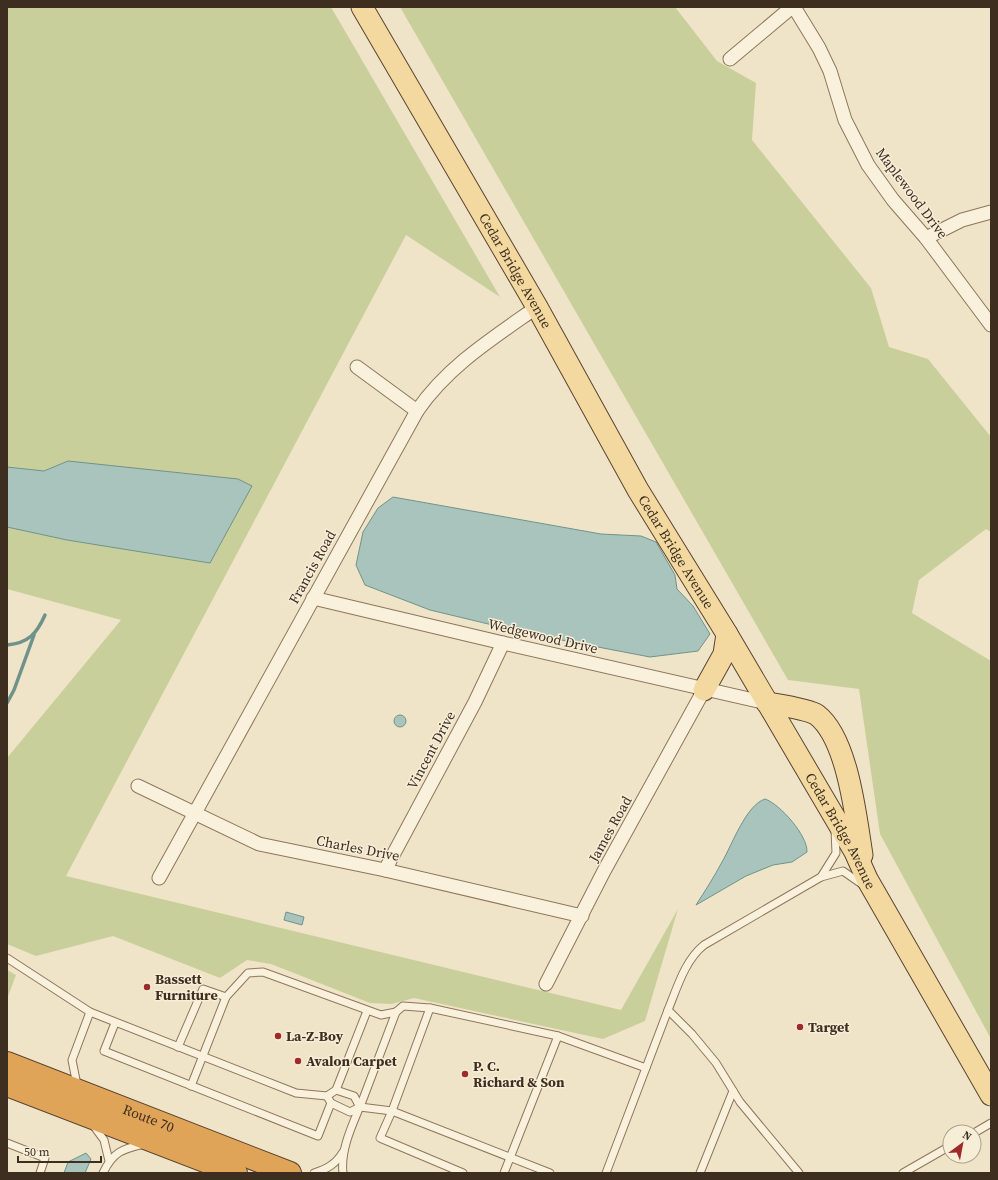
<svg xmlns="http://www.w3.org/2000/svg" width="998" height="1180" font-family="'Source Serif 4',serif">
  <style>
    .green { fill: #c9cf9b }
    .water { fill: #a9c4bc; stroke: #6f938a }
    .lines { fill: none; stroke-linecap: round; stroke-linejoin: round }
    .stream { stroke: #6f938a; stroke-width: 3.5 }
    .lane-casing { stroke: #8d765c; stroke-width: 9 }
    .street-casing { stroke: #8d765c; stroke-width: 15 }
    .primary-casing { stroke: #5b4430; stroke-width: 23 }
    .highway-casing { stroke: #5b4430; stroke-width: 24 }
    .lane { stroke: #faf1dc; stroke-width: 7 }
    .street { stroke: #faf1dc; stroke-width: 13 }
    .primary { stroke: #f3d9a0; stroke-width: 21 }
    .highway { stroke: #e0a458; stroke-width: 22 }
    .poi-dot { fill: #9e2a2b; stroke: #f7eed8; stroke-width: 1.5 }
    .labels { text-anchor: middle; dominant-baseline: central; stroke-width: 3; stroke-linejoin: round; paint-order: stroke }
    .street-label { font-size: 14px; fill: #3d2e20; stroke: #f7eed8 }
    .poi-label { font-size: 14px; font-weight: bold; fill: #3d2e20; stroke: #f7eed8; text-anchor: start }
  </style>
  <rect width="100%" height="100%" fill="#f0e4c8"/>
  <!-- green -->
  <g class="green">
    <path d="M7 7H331L500 297 406 235 66 876 621 1010 678 909 645 1021 603 1039 414 998 392 1004 370 1003 271 964 247 960 220 978 113 936 36 956 7 944V758L121 620 7 589V527L67 540 210 563 226 532 68 461 44 471 7 467Z"/>
    <path d="M400 7H675L717 61 756 83 752 140 871 288 889 347 928 359 991 437V532L986 529 919 580 912 613 991 661V1039L880 834 859 689 788 680Z"/>
    <path d="M7 970 16 975 7 999Z"/>
  </g>
  <!-- water -->
  <g class="water">
    <path d="M68 461 238 479 252 486 210 563 67 540 7 527V467L44 471Z"/>
    <path d="M393 497 601 534 641 536 656 542 675 575 677 589 693 606 710 634 698 651 650 657 530 634 430 610 365 585 356 565 363 532 378 508Z"/>
    <circle cx="400" cy="721" r="6"/>
    <path d="M765 799C780 804 808 836 807 852L792 862 773 865 746 876 696 905C705 891 714 877 722 862 732 845 746 805 765 799Z"/>
    <path d="M286 912 304 917 302 925 284 920Z"/>
    <path d="M86 1153 91 1159 85 1173H64L68 1162Z"/>
  </g>
  <g class="lines">
    <!-- stream -->
    <g class="stream">
      <path d="M7 645C29 643 37 633 45 615"/>
      <path d="M7 703 14 690 34 635"/>
    </g>
    <!-- lane casing -->
    <g class="lane-casing">
      <g id="lane">
        <path d="M821 877 836 853 835 830"/>
        <path d="M7 958 90 1012 296 1093 327 1096 336 1090 367 1011"/>
        <path d="M430 1008 392 1111 380 1138 463 1173"/>
        <path d="M115 1023 104 1051 318 1136 331 1103 327 1096"/>
        <path d="M178 1047 203 989 226 997"/>
        <path d="M77 1085 72 1060 90 1012"/>
        <path d="M191 1086 226 997 248 973 263 972 381 1015 396 1012"/>
        <path d="M336 1090 354 1096 360 1107"/>
        <path d="M331 1103 350 1112 360 1107 392 1111 550 1173"/>
        <path d="M93 1125 104 1140 109 1161"/>
        <path d="M974 1133 991 1123"/>
        <path d="M7 1143 45 1158 40 1173"/>
        <path d="M103 1173C113 1152 122 1149 144 1144"/>
        <path d="M314 1173C327 1169 336 1164 343 1152"/>
        <path d="M343 1173C340 1148 354 1122 363 1099 374 1070 385 1041 396 1012L403 1006 430 1008 558 1036 646 1068"/>
        <path d="M504 1173 558 1036"/>
        <path d="M606 1173 668 1010"/>
        <path d="M700 1173 733 1091"/>
        <path d="M799 1173 740 1102 716 1063 692 1034 668 1010C677 988 685 960 704 945L821 877 843 871 863 885"/>
        <path d="M903 1173 950 1146"/>
      </g>
    </g>
    <!-- street casing -->
    <g class="street-casing">
      <g id="street">
        <path d="M794 7 819 48 830 71 845 120 868 165 893 200 926 238 991 325"/>
        <path d="M730 59 792 7"/>
        <path d="M926 238 962 220 991 212"/>
        <path d="M357 367 417 411"/>
        <path d="M313 598 503 643 767 703"/>
        <path d="M138 786 259 844 385 870 582 916"/>
        <path d="M385 870 475 702 503 643"/>
        <path d="M159 878 417 411C448 366 493 338 537 307"/>
        <path d="M546 984 604 871 704 690"/>
      </g>
    </g>
    <!-- primary casing -->
    <g class="primary-casing">
      <g id="primary">
        <path id="s1" d="M362 7 537 307 638 490 727 634 855 852 867 879 991 1095"/>
        <path d="M704 690 724 654 727 634"/>
        <path d="M767 703C778 705 808 709 817 715 848 739 856 818 862 855"/>
      </g>
    </g>
    <!-- highway casing -->
    <g class="highway-casing">
      <g id="highway">
        <path id="s2" d="M7 1063 290 1173"/>
        <path d="M7 1085 236 1173"/>
      </g>
    </g>
    <!-- lane -->
    <use href="#lane" class="lane"/>
    <!-- street -->
    <use href="#street" class="street"/>
    <!-- primary -->
    <use href="#primary" class="primary"/>
    <!-- highway -->
    <use href="#highway" class="highway"/>
  </g>
  <!-- markers -->
  <g class="poi-dot">
    <circle cx="147" cy="987" r="4"/>
    <circle cx="800" cy="1027" r="4"/>
    <circle cx="278" cy="1036" r="4"/>
    <circle cx="298" cy="1061" r="4"/>
    <circle cx="465" cy="1074" r="4"/>
  </g>
  <g class="labels">
    <!-- street labels -->
    <g class="street-label">
      <text transform="translate(912 193) rotate(53)">Maplewood Drive</text>
      <text stroke="none"><textPath href="#s1" startOffset="305">Cedar Bridge Avenue</textPath></text>
      <text stroke="none"><textPath href="#s1" startOffset="629">Cedar Bridge Avenue</textPath></text>
      <text transform="translate(312 567) rotate(-61)">Francis Road</text>
      <text transform="translate(543 636) rotate(13)">Wedgewood Drive</text>
      <text transform="translate(431 750) rotate(-62)">Vincent Drive</text>
      <text transform="translate(610 829) rotate(-61)">James Road</text>
      <text stroke="none"><textPath href="#s1" startOffset="953">Cedar Bridge Avenue</textPath></text>
      <text transform="translate(358 848) rotate(11)">Charles Drive</text>
      <text stroke="none"><textPath href="#s2" startOffset="152">Route 70</textPath></text>
    </g>
    <!-- poi labels -->
    <g class="poi-label">
      <text x="155" y="979">Bassett<tspan x="155" dy="16">Furniture</tspan></text>
      <text x="808" y="1027">Target</text>
      <text x="286" y="1036">La-Z-Boy</text>
      <text x="306" y="1061">Avalon Carpet</text>
      <text x="473" y="1066">P. C.<tspan x="473" dy="16">Richard &amp; Son</tspan></text>
    </g>
  </g>
  <!-- border -->
  <rect width="998" height="1180" fill="none" stroke="#3d2e20" stroke-width="16"/>
  <!-- north arrow -->
  <g transform="translate(962 1144) rotate(32)"><circle r="19" fill="#f7eed8" stroke="#ada18e"/>
  <path d="M0-3L7 15L0 10L-7 15Z" fill="#9e2a2b"/>
  <text y="-6" font-size="11" font-weight="bold" text-anchor="middle" fill="#3d2e20">N</text>
  </g>
  <!-- scale -->
  <path d="M18 1156v6h83v-6" fill="none" stroke="#3d2e20" stroke-width="2"/>
  <text x="24" y="1156" font-size="12" fill="#3d2e20" stroke="#f7eed8" stroke-width="3" paint-order="stroke">50 m</text>
</svg>
